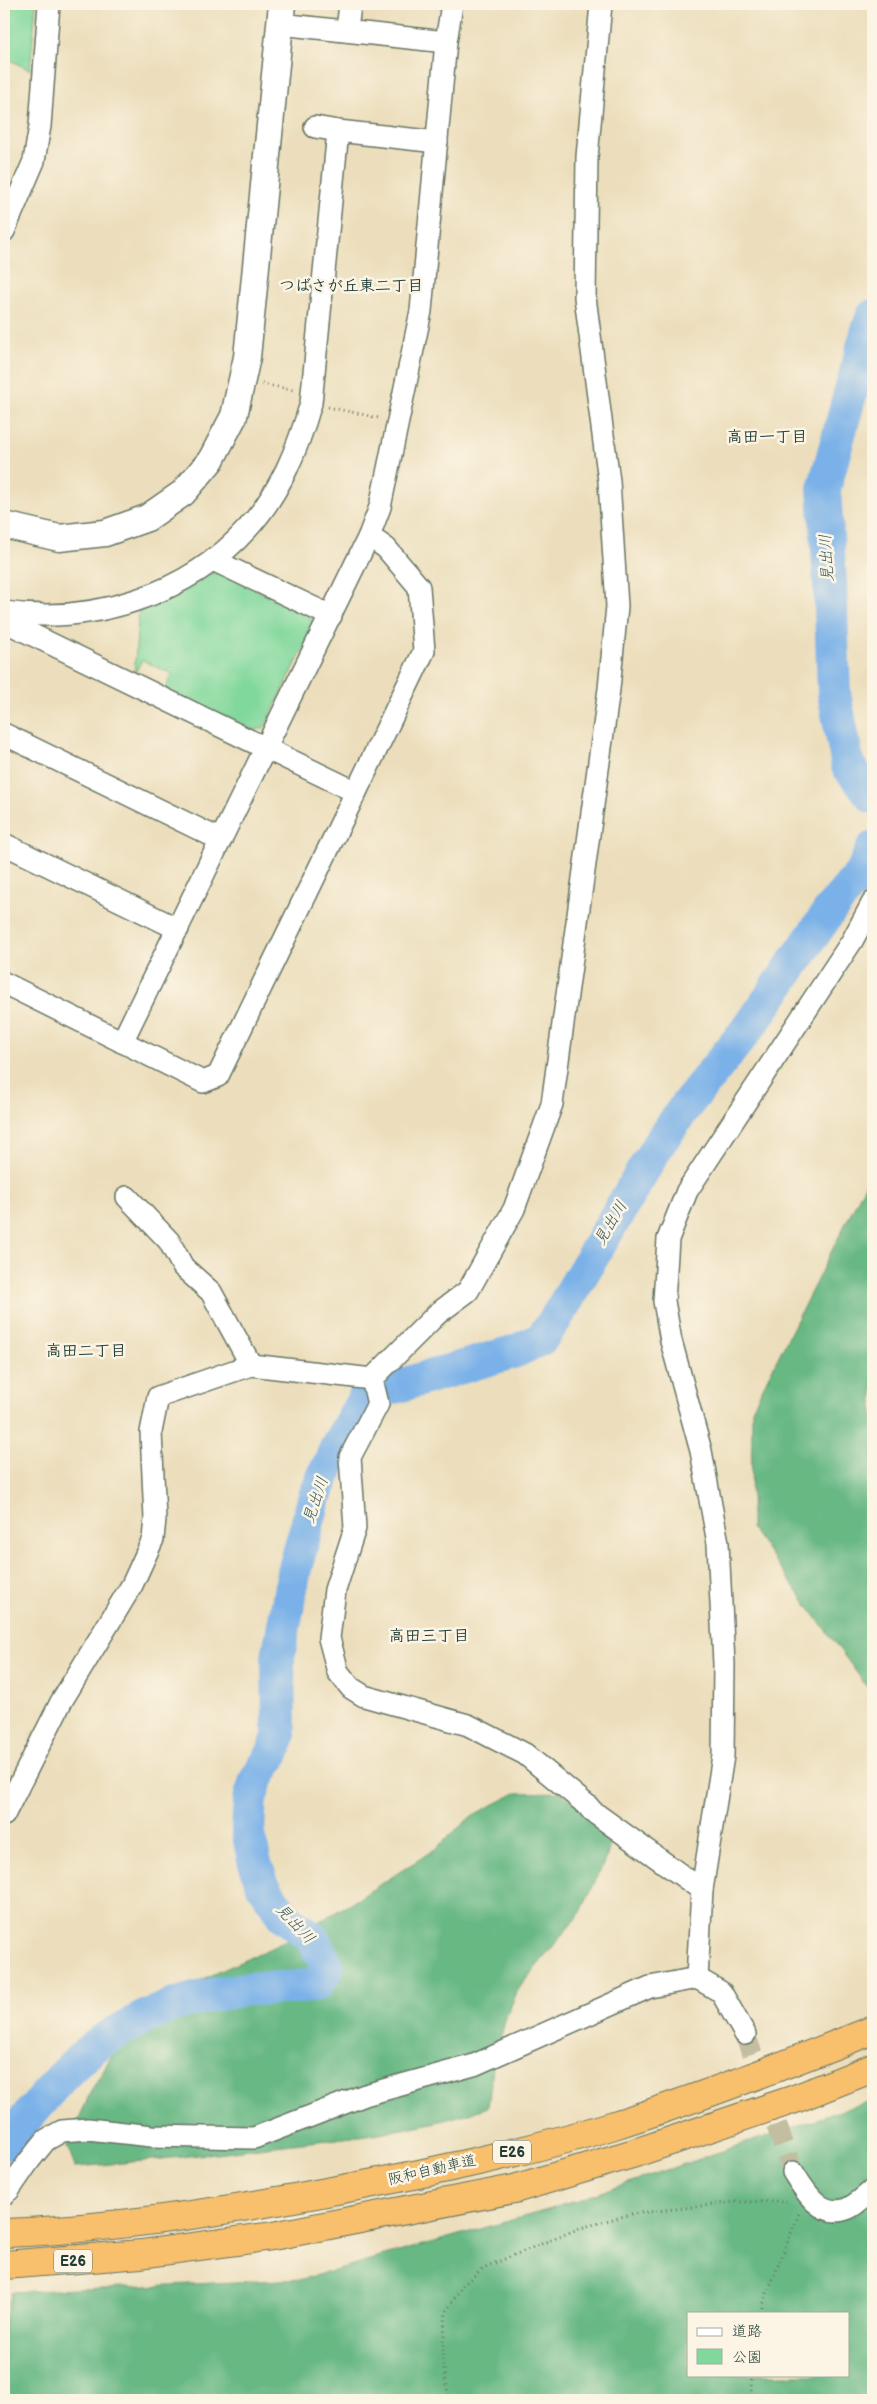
<svg xmlns="http://www.w3.org/2000/svg" width="877" height="2404" font-family="'Balsamiq Sans','Klee One',sans-serif">
  <style>
    .green { fill: #81d89c; stroke: #508a68 }
    .forest { fill: #68b884; stroke: #447a5c; fill-rule: evenodd }
    .lines { fill: none; stroke-linecap: round; stroke-linejoin: round }
    .river { stroke: #79b1e8; stroke-width: 34 }
    .minor-tunnel { stroke: #c3bea1; stroke-width: 21; stroke-dasharray: 21 11; stroke-linecap: butt }
    .minor-casing { stroke: #677564; stroke-width: 24 }
    .tertiary-casing { stroke: #677564; stroke-width: 29 }
    .motorway-casing { stroke: #677564; stroke-width: 30 }
    .path { stroke: #677564; stroke-width: 3; stroke-dasharray: 1 4; stroke-linecap: butt }
    .minor { stroke: #fff; stroke-width: 21 }
    .tertiary { stroke: #fff; stroke-width: 26 }
    .motorway { stroke: #f8bf6c; stroke-width: 28 }
    .labels { text-anchor: middle; dominant-baseline: central; stroke-width: 5; stroke-linejoin: round; paint-order: stroke }
    .shield { fill: #fcf5e5; stroke: #617469; stroke-width: 1 }
    .shield-label { font-size: 14px; font-weight: bold; fill: #1f3d34 }
    .street-label { font-size: 15px; fill: #1f3d34; stroke: #fcf5e5 }
    .neighbourhood-label { font-size: 16px; font-weight: bold; fill: #1f3d34; stroke: #fcf5e5 }
    .water-label { font-size: 16px; font-style: italic; fill: #365a61; stroke: #fcf5e5 }
  </style>
  <rect width="100%" height="100%" fill="#fcf5e5"/>
  <filter id="ink" filterUnits="userSpaceOnUse"><feTurbulence type="fractalNoise" baseFrequency=".02" numOctaves="2"/><feDisplacementMap in="SourceGraphic" scale="10" xChannelSelector="R" yChannelSelector="G"/><feConvolveMatrix kernelMatrix="1 2 1 2 8 2 1 2 1" color-interpolation-filters="sRGB"/></filter>
  <filter id="wash" filterUnits="userSpaceOnUse"><feTurbulence type="fractalNoise" baseFrequency=".0096" numOctaves="4" result="noise"/><feDisplacementMap in="SourceGraphic" scale="20" xChannelSelector="R" yChannelSelector="G"/><feGaussianBlur stdDeviation="1.12" result="paint"/><feColorMatrix in="noise" values="0 0 0 0 0 0 0 0 0 0 0 0 0 0 0 0 0 1.4 0 .05"/><feComposite in="paint" operator="in"/></filter>
  <g filter="url(#wash)">
    <rect width="100%" height="100%" fill="#ecdebc"/>
    <!-- green -->
    <g class="green">
      <path d="M4 4H36L30 70 4 57Z"/>
      <path d="M207 573H221L311 617 315 625 264 728 252 731 165 690 172 674 142 660 134 675 139 608Z"/>
    </g>
    <!-- forest -->
    <g class="forest">
      <path d="M873 1169V1695L751 1528 752 1409Z"/>
      <path d="M561 1792 613 1832 607 1856 581 1912 519 1988 506 2017 493 2068 488 2107C419 2131 347 2138 275 2146 208 2154 142 2162 75 2167L67 2146 91 2091 128 2028 197 1982 275 1946 350 1904 435 1849 473 1815 516 1793Z"/>
      <path d="M873 2100V2400H4V2322L12 2292 303 2279 551 2209ZM688 2313H848V2375H688Z"/>
    </g>
    <g class="lines">
      <!-- river -->
      <g class="river">
        <path d="M873 316 868 329 824 489 830 582 834 693 848 766 873 797"/>
        <path d="M4 2144C33 2111 68 2064 104 2040 135 2020 172 2003 208 1996 222 1993 236 1990 249 1989 272 1987 295 1990 317 1984L328 1967 312 1938 284 1916 263 1886 254 1860 248 1830 250 1799 256 1780 274 1751 279 1735 278 1657 294 1572 315 1496 338 1444 364 1399 385 1390 516 1351 541 1339 555 1320 658 1145 687 1104 753 1022 833 906 862 872 873 848"/>
      </g>
    </g>
  </g>
  <g filter="url(#ink)">
    <g class="lines">
      <!-- minor-tunnel -->
      <path class="minor-tunnel" d="M745 2034 793 2172"/>
      <!-- minor casing -->
      <g class="minor-casing">
        <g id="minor">
          <path d="M280 24 446 42"/>
          <path d="M347 31 350 4"/>
          <path d="M315 127 338 131"/>
          <path d="M4 231 34 161 40 126 49 4"/>
          <path d="M213 560 331 616"/>
          <path d="M4 612C92 625 188 595 248 528 280 493 298 448 311 403L338 131 437 142"/>
          <path d="M4 621 356 792 218 1076 203 1082 4 983"/>
          <path d="M4 734 221 840"/>
          <path d="M356 792 424 651 419 587 386 548 369 536"/>
          <path d="M4 844 178 929"/>
          <path d="M122 1042 369 536 380 507 421 311 446 42 452 4"/>
          <path d="M127 1197 169 1241 183 1267 211 1292 251 1365"/>
          <path d="M372 1379 437 1314 468 1291 514 1209 552 1104 609 689 617 606 609 481 585 297 587 157 601 4"/>
          <path d="M372 1379 378 1404 350 1457 355 1528 335 1590 329 1638 338 1672 351 1688 364 1696 468 1725 525 1754 588 1806 592 1811 702 1890"/>
          <path d="M4 1815 61 1702 132 1585 153 1539 155 1519 151 1432 158 1397 251 1365 372 1379"/>
          <path d="M697 1978 702 1890 723 1756 724 1664 718 1543 701 1451 671 1341 664 1301 668 1239 687 1191 852 941 873 902"/>
          <path d="M793 2172C804 2189 818 2216 843 2210 853 2208 865 2196 873 2190"/>
          <path d="M4 2194 9 2190 29 2161 46 2140 62 2131 88 2129 152 2136 254 2138 365 2095 474 2065 650 1987 697 1978 721 1992 745 2034"/>
        </g>
      </g>
      <!-- tertiary casing -->
      <g class="tertiary-casing">
        <path id="tertiary" d="M4 525 59 538 105 533 147 518 183 493 211 460 234 416 247 357 282 4"/>
      </g>
      <!-- motorway casing -->
      <g class="motorway-casing">
        <g id="motorway">
          <path d="M4 2233C111 2229 216 2213 321 2193 418 2175 516 2155 611 2126 700 2098 787 2064 873 2030"/>
          <path d="M4 2265 141 2254 273 2236 514 2189 635 2153 795 2099 873 2068"/>
        </g>
      </g>
      <!-- path -->
      <g class="path">
        <path d="M4 40 7 30 10 4"/>
        <path d="M262 384 293 390"/>
        <path d="M328 407 379 418"/>
        <path d="M762 2313 764 2301 799 2213"/>
        <path d="M449 2400 442 2358 446 2311 463 2285 483 2268 580 2228 632 2214 735 2202 790 2201"/>
        <path d="M750 2400 752 2375"/>
      </g>
      <!-- minor -->
      <use href="#minor" class="minor"/>
      <!-- tertiary -->
      <use href="#tertiary" class="tertiary"/>
      <!-- motorway -->
      <use href="#motorway" class="motorway"/>
    </g>
  </g>
  <g class="labels">
    <!-- shield labels -->
    <g class="shield">
      <rect x="493" y="2140.5" width="38" height="23" rx="4"/>
      <rect x="54" y="2249.5" width="38" height="23" rx="4"/>
    </g>
    <g class="shield-label">
      <text x="512" y="2152">E26</text>
      <text x="73" y="2261">E26</text>
    </g>
    <!-- street labels -->
    <g class="street-label">
      <text transform="translate(432 2170) rotate(-13)">阪和自動車道</text>
    </g>
    <!-- neighbourhood labels -->
    <g class="neighbourhood-label">
      <text x="351" y="286">つばさが丘東二丁目</text>
      <text x="767" y="437">高田一丁目</text>
      <text x="86" y="1351">高田二丁目</text>
      <text x="429" y="1636">高田三丁目</text>
    </g>
    <!-- water labels -->
    <g class="water-label">
      <text transform="translate(827 558) rotate(-93)">見出川</text>
      <text transform="translate(611 1223) rotate(-59)">見出川</text>
      <text transform="translate(316 1500) rotate(-71)">見出川</text>
      <text transform="translate(295 1924) rotate(47)">見出川</text>
    </g>
  </g>
  <!-- margin -->
  <rect width="877" height="2404" fill="none" stroke="#fcf5e5" stroke-width="20"/>
  <!-- legend -->
  <rect x="687" y="2312" width="162" height="65" fill="#fcf5e5" stroke="#a4ab9e"/>
  <rect x="697" y="2328" width="25" height="8" fill="#ffffff" stroke="#a4ab9e"/>
  <text x="732" y="2336" font-size="15" fill="#1f3d34">道路</text>
  <rect x="697" y="2349" width="25" height="15" fill="#81d89c" stroke="#a4ab9e"/>
  <text x="732" y="2362" font-size="15" fill="#1f3d34">公園</text>
</svg>
